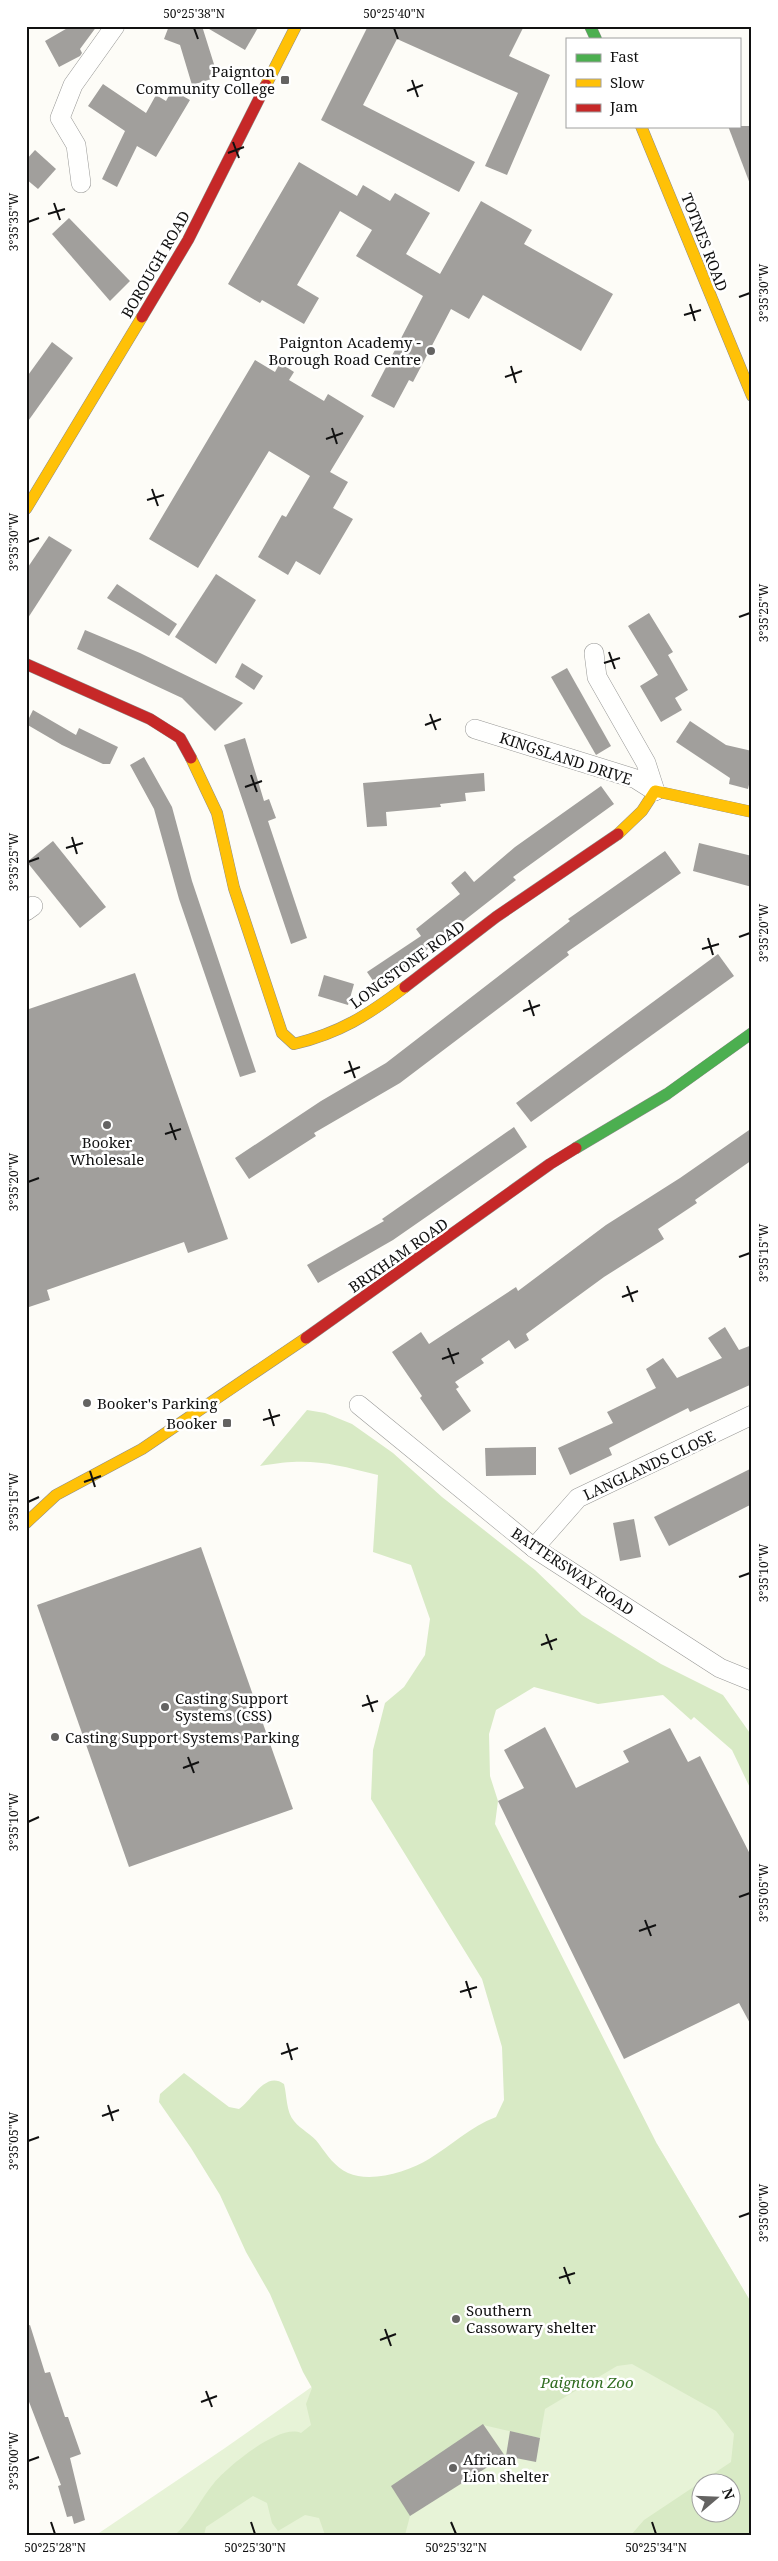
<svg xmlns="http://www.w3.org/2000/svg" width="778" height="2561" font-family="'Noto Serif',serif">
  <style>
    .green { fill: #e7f3d7; fill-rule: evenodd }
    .forest { fill: #d8eac5; fill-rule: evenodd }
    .building { fill: #a19f9c }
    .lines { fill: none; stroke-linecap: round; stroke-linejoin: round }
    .street-casing { stroke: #979795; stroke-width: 20 }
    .fast-casing { stroke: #8e8d8b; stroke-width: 12 }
    .slow-casing { stroke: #8e8d8b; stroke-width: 12 }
    .jam-casing { stroke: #8e8d8b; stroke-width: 12 }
    .street { stroke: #fffffe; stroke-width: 19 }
    .fast { stroke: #4caf50; stroke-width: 11 }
    .slow { stroke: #ffc107; stroke-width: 11 }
    .jam { stroke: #c62828; stroke-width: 11 }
    .ticks { fill: none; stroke: #111; stroke-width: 2 }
    .poi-dot { fill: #646362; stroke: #fff; stroke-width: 2 }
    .labels { text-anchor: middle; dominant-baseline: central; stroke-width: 5; stroke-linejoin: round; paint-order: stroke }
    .poi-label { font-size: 15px; fill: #111; stroke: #fff; text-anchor: start }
    .street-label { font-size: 15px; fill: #111; stroke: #fff }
    .park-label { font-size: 15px; font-style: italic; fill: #2f6b1f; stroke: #fff }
    .neatline { fill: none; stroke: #111; stroke-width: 2 }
    .ticks-label { font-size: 12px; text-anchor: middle; fill: #111 }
  </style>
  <rect width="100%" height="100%" fill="#fdfcf7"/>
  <!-- green -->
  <path class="green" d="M657 2144 752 2304V2535H96L225 2448ZM700 2484H730V2514H700Z"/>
  <!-- forest -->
  <path class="forest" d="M307 1410 325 1413 352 1424 393 1453 442 1497 535 1570 582 1615 661 1664 723 1695 752 1736V1792L732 1750 694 1717 691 1720 663 1695 598 1704 534 1687 496 1710 489 1734 490 1776 498 1801 495 1824 657 2144 752 2304V2535H631L644 2520 731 2462 734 2434 716 2411 632 2364 617 2366 545 2409 540 2438 483 2425 410 2516 405 2535H325L319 2518 305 2515 278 2531 272 2523 267 2503 253 2496 206 2527 204 2535 177 2533C192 2519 201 2498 214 2483 227 2467 280 2423 301 2433L311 2425 306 2404 312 2388 303 2372 270 2294 246 2252 220 2195 191 2148 159 2102 160 2094 184 2073 229 2107 239 2109C251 2102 265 2070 284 2084 287 2095 286 2112 294 2121 301 2130 312 2134 319 2144 327 2155 335 2167 348 2173 371 2183 408 2172 429 2159 452 2145 470 2127 496 2117L504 2100 502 2047 482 1979 371 1799 373 1750 385 1703 404 1687 425 1655 430 1619 411 1565 373 1552 378 1475C331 1463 308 1457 260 1466ZM700 2484H730V2514H700Z"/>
  <!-- building -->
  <g class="building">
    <path d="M71 26H97L80 49 82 53 80 56 59 67 45 41Z"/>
    <path d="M169 26H202L218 77 192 85 180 45 164 39Z"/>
    <path d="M204 26H259L245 50Z"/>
    <path d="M368 26H524L509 56 550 75 507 175 485 166 518 93 397 39 363 105 475 162 459 192 321 120Z"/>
    <path d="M103 84 146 113 156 95 166 101 172 90 190 100 156 157 137 146 117 187 102 179 125 131 88 106Z"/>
    <path d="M728 126H752V184H750Z"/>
    <path d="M35 150 56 169 38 189 26 179V160Z"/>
    <path d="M299 162 357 196 363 185 390 201 395 193 430 213 406 254 440 274 481 201 532 230 524 244 613 294 581 351 483 295 469 319 451 309 413 382 409 380 394 408 371 396 423 296 356 256 372 230 340 211 297 285 319 298 304 324 262 300 260 303 228 284Z"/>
    <path d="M69 218 130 281 110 301 52 234Z"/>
    <path d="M52 342 73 358 26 424V378Z"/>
    <path d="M255 360 275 372 280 363 294 372 289 380 324 401 328 394 364 416 330 472 348 482 333 508 353 519 320 575 296 561 288 575 258 557 282 515 286 517 310 476 269 451 198 568 149 539Z"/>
    <path d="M49 536 72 550 26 621V570Z"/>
    <path d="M216 574 256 600 216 664 175 637Z"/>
    <path d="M117 584 177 624 169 636 107 598Z"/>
    <path d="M649 613 673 652 668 655 688 690 675 698 682 710 661 722 640 686 658 675 628 626Z"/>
    <path d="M85 630 140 653 243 703 215 731 182 698 77 649Z"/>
    <path d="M242 663 263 676 254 690 235 677Z"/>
    <path d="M567 668 611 746 596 755 551 677Z"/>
    <path d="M33 710 76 735 79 728 118 747 110 764H103L62 745 26 724Z"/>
    <path d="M690 721 726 745 752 751V772L748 789 729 784 730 778 676 742Z"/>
    <path d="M245 738 264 801 269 799 276 818 268 821 307 938 291 944 224 745Z"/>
    <path d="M144 757 172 807 192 881 256 1072 240 1077 179 899 154 809 130 765Z"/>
    <path d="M484 773 485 791 465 793 466 801 440 804 441 807 386 812 387 826 367 827 363 783Z"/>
    <path d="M601 786 614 804 513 877 516 880 378 988 367 972 421 936 416 929 460 894 451 883 465 871 474 882 515 847Z"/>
    <path d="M53 841 106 907 80 928 27 862Z"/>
    <path d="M699 843 752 856V887L693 871Z"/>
    <path d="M665 851 681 873 567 952 569 955 400 1083 314 1133 316 1136 249 1179 235 1158 321 1101 386 1063 570 921 568 919Z"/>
    <path d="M718 954 734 976 531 1122 516 1103Z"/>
    <path d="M135 973 228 1239 188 1253 184 1242 47 1290 50 1300 26 1308V1010Z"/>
    <path d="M324 975 354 984 348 1005 318 996Z"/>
    <path d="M514 1127 527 1147 393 1240 318 1283 307 1265 384 1221 382 1219Z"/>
    <path d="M752 1128V1160L695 1200 697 1203 658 1229 664 1239 604 1277 526 1334 529 1340 515 1349 509 1340 481 1359 484 1363 455 1382 459 1387 456 1389 471 1411 443 1431 420 1398 422 1396 392 1352 421 1332 429 1344 516 1287 518 1291 606 1225 680 1178Z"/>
    <path d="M725 1327 739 1350 752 1345V1384L690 1412 688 1408 609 1448 612 1455 570 1475 558 1448 613 1423 607 1412 656 1388 646 1369 663 1358 677 1378 722 1358 708 1338Z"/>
    <path d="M536 1447V1475L486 1476 485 1448Z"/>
    <path d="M752 1468V1504L669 1546 654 1517Z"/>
    <path d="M634 1519 641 1557 620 1561 613 1523Z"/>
    <path d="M201 1547 293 1809 129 1867 37 1605Z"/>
    <path d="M545 1727 576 1788 629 1762 623 1751 670 1728 688 1762 700 1756 752 1858V2027L739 2003 624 2059 498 1801 524 1788 504 1750Z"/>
    <path d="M30 2325 45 2373 50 2372 65 2417H68L81 2454 70 2458 85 2520 74 2524 72 2516 67 2517 58 2486 61 2485 26 2394V2326Z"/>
    <path d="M483 2424 505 2456 410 2516 391 2486Z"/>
    <path d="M510 2431 540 2438 536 2462 506 2456Z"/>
  </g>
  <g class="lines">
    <!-- street casing -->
    <g class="street-casing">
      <g id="street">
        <path d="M81 183 76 145 60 118 73 85 115 26"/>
        <path d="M594 653 597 677 646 763 655 791"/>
        <path d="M475 729 636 779 655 791"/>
        <path d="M26 911 33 906"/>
        <path d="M359 1405 534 1548 720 1668 752 1681"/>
        <path d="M534 1548 578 1498 752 1415"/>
      </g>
    </g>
    <!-- fast casing -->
    <g class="fast-casing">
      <g id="fast">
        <path d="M590 26 596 39"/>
        <path d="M576 1148 667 1094 752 1033"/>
      </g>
    </g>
    <!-- slow casing -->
    <g class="slow-casing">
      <g id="slow">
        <path d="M266 85 296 26"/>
        <path d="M641 126 752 396"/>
        <path d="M26 509 142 317"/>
        <path d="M191 758 217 813 234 888 282 1033 294 1044C340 1033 368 1015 405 987"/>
        <path d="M618 834 642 811 655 791 752 812"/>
        <path d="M26 1523 56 1495 142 1449 306 1338"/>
      </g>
    </g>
    <!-- jam casing -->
    <g class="jam-casing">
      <g id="jam">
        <path d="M142 317 188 240 266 85"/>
        <path d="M26 664 150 719 180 738 191 758"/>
        <path d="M405 987 496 917 618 834"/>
        <path d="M306 1338 550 1164 576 1148"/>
      </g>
    </g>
    <!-- street -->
    <use href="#street" class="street"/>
    <!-- fast -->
    <use href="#fast" class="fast"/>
    <!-- slow -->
    <use href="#slow" class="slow"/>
    <!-- jam -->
    <use href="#jam" class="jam"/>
  </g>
  <!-- ticks -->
  <path class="ticks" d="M194 28 198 39M394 28 398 39M412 80 418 97M407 91 423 85M233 142 239 158M228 153 244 147M54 203 60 220M48 214 65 209M28 222 39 218M739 297 750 293M690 304 695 321M684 315 701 310M511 366 516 383M505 377 522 371M332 428 337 444M326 439 343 433M152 489 158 506M147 500 164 495M28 542 39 538M739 617 750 613M609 652 615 669M604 663 620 658M430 714 436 730M425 725 441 719M251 775 257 792M245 787 262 781M72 837 77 854M66 848 83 843M28 862 39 858M739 937 750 933M708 938 713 955M702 949 719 944M529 1000 534 1016M523 1011 540 1005M349 1061 355 1078M344 1073 360 1067M170 1123 176 1140M165 1134 181 1129M28 1182 39 1178M739 1257 750 1253M627 1286 633 1302M622 1297 638 1291M448 1348 454 1364M442 1359 459 1353M269 1409 274 1426M263 1420 280 1415M90 1471 95 1487M84 1482 101 1476M28 1502 39 1497M739 1577 750 1573M546 1634 552 1650M541 1645 557 1639M367 1695 373 1712M362 1706 378 1701M188 1757 194 1773M183 1768 199 1762M28 1822 39 1817M739 1897 750 1893M645 1920 651 1936M639 1931 656 1925M466 1981 471 1998M460 1992 477 1987M287 2043 292 2060M281 2054 298 2048M108 2105 113 2121M102 2116 119 2110M28 2141 39 2137M739 2217 750 2213M564 2267 570 2284M559 2278 575 2273M385 2329 391 2346M380 2340 396 2334M206 2391 212 2407M201 2402 217 2396M28 2461 39 2457M51 2522 55 2534M251 2522 255 2534M451 2522 456 2534M652 2522 656 2534"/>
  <!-- markers -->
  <g class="poi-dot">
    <rect x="280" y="75" width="10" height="10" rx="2.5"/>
    <circle cx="431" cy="351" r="5"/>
    <circle cx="107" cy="1125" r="5"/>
    <circle cx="87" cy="1403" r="5"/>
    <rect x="222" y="1418" width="10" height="10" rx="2.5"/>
    <circle cx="165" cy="1707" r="5"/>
    <circle cx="55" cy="1737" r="5"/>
    <circle cx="456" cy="2319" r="5"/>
    <circle cx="453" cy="2468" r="5"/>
  </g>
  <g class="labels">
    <!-- poi labels -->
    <g class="poi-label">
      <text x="275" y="71" text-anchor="end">Paignton<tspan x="275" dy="17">Community College</tspan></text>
      <text x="421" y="342" text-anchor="end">Paignton Academy -<tspan x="421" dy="17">Borough Road Centre</tspan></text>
      <text x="107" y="1142" text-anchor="middle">Booker<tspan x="107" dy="17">Wholesale</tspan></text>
      <text x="97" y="1403">Booker's Parking</text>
      <text x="217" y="1423" text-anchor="end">Booker</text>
      <text x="175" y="1698">Casting Support<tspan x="175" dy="17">Systems (CSS)</tspan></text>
      <text x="65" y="1737">Casting Support Systems Parking</text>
      <text x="466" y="2310">Southern<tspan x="466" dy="17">Cassowary shelter</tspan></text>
      <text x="463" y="2459">African<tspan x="463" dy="17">Lion shelter</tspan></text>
    </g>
    <!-- street labels -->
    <g class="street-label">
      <text transform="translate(705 242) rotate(69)">TOTNES ROAD</text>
      <text transform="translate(155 264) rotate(-60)">BOROUGH ROAD</text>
      <text transform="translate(566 758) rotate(18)">KINGSLAND DRIVE</text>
      <text transform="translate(407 964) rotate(-36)">LONGSTONE ROAD</text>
      <text transform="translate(398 1255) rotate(-35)">BRIXHAM ROAD</text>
      <text transform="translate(649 1465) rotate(-25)">LANGLANDS CLOSE</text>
      <text transform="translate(573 1571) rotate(34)">BATTERSWAY ROAD</text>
    </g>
    <!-- park labels -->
    <g class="park-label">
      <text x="587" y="2382">Paignton Zoo</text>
    </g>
  </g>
  <!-- border -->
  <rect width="778" height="2561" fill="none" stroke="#ffffff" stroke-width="55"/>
  <!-- legend -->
  <rect x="566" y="38" width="175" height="90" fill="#ffffff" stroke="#a0a0a0"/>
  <rect x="576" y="54" width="25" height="8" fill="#4caf50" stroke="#a0a0a0"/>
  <text x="610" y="62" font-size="15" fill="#111111">Fast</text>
  <rect x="576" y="79" width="25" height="8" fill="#ffc107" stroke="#a0a0a0"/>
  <text x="610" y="88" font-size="15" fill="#111111">Slow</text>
  <rect x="576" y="104" width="25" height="8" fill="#c62828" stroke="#a0a0a0"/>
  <text x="610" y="112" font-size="15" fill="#111111">Jam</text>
  <!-- north arrow -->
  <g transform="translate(716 2498) rotate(71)"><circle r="24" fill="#ffffff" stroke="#a0a0a0"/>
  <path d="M0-4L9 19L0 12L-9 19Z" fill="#646362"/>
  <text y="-8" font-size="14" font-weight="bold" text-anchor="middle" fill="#111111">N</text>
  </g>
  <rect x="28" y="28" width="722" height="2506" class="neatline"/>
  <g class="ticks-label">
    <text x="194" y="18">50°25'38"N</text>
    <text x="394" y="18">50°25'40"N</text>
    <text transform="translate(14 222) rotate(-90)" y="4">3°35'35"W</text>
    <text transform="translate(764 293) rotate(-90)" y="4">3°35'30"W</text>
    <text transform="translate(14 542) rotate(-90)" y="4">3°35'30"W</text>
    <text transform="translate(764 613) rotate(-90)" y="4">3°35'25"W</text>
    <text transform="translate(14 862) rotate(-90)" y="4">3°35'25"W</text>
    <text transform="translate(764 933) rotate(-90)" y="4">3°35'20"W</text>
    <text transform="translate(14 1182) rotate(-90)" y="4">3°35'20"W</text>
    <text transform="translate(764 1253) rotate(-90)" y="4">3°35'15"W</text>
    <text transform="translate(14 1502) rotate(-90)" y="4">3°35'15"W</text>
    <text transform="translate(764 1573) rotate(-90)" y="4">3°35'10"W</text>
    <text transform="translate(14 1822) rotate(-90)" y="4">3°35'10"W</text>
    <text transform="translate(764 1893) rotate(-90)" y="4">3°35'05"W</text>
    <text transform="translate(14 2141) rotate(-90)" y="4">3°35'05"W</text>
    <text transform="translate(764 2213) rotate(-90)" y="4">3°35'00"W</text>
    <text transform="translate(14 2461) rotate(-90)" y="4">3°35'00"W</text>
    <text x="55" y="2552">50°25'28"N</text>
    <text x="255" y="2552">50°25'30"N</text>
    <text x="456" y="2552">50°25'32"N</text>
    <text x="656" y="2552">50°25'34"N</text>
  </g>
</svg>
